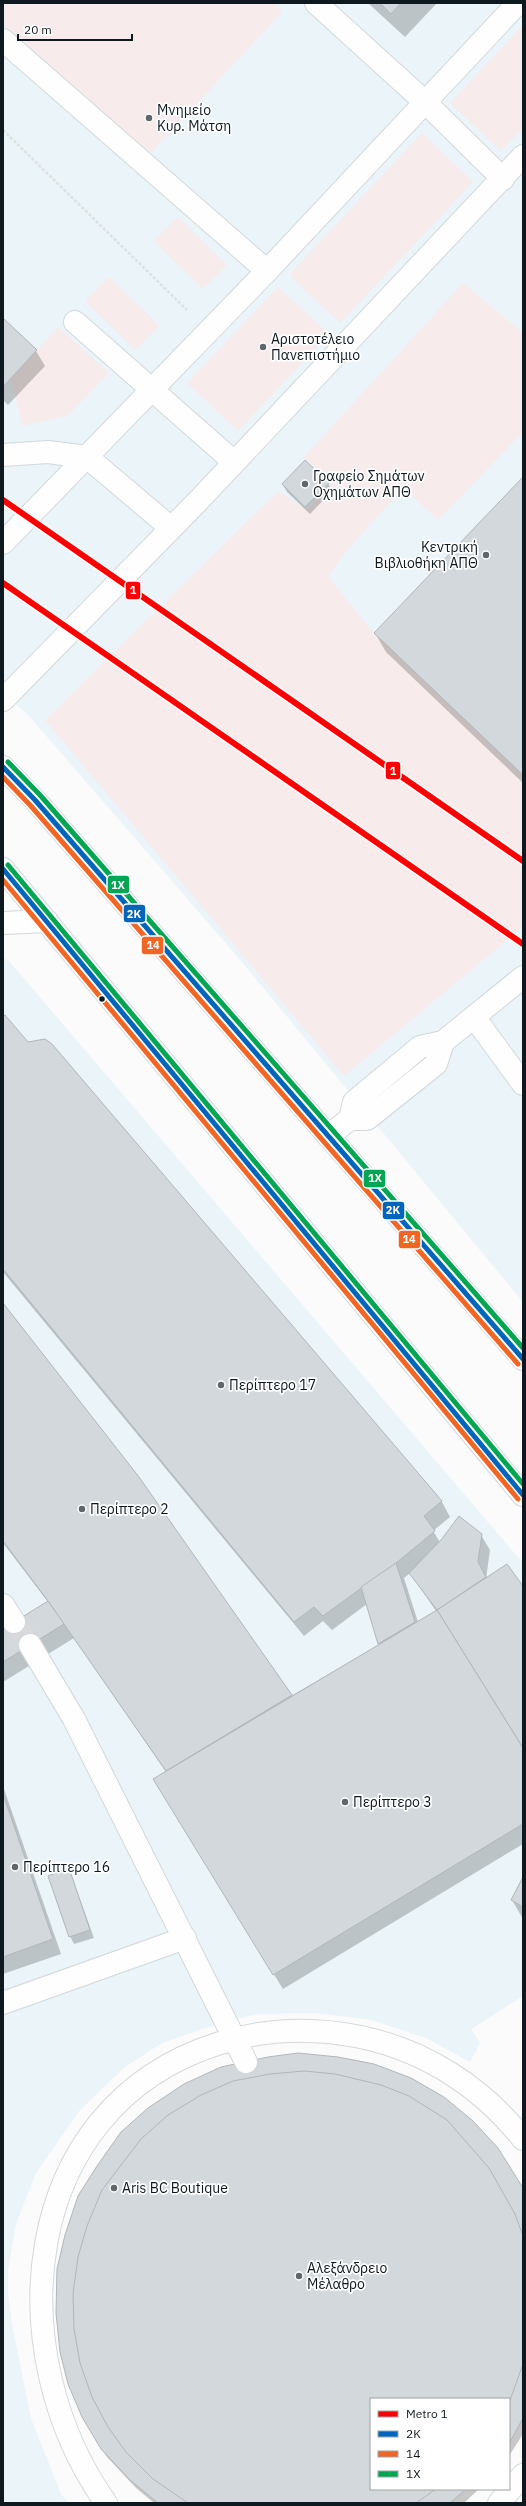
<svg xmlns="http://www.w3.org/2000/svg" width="526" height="2506" font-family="'IBM Plex Sans',sans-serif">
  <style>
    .built { fill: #eaf4f9 }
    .green { fill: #f7ebec }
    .shadow { fill: #0003; fill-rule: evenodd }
    .building { fill: #d2d8dc; stroke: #b1b6ba }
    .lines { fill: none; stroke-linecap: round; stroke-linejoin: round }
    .minor-tunnel { stroke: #d7d9da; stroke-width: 22; stroke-dasharray: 22 11; stroke-linecap: butt }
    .minor-casing { stroke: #d2d8dc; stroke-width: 24 }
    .major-casing { stroke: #d2d8dc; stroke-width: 24 }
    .path { stroke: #dfe0e0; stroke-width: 2.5; stroke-dasharray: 3 2; stroke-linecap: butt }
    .minor { stroke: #fefefe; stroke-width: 22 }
    .major { stroke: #fefefe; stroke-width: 22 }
    .bus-1-casing { stroke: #fff; stroke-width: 8 }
    .bus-2-casing { stroke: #fff; stroke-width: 8 }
    .bus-3-casing { stroke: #fff; stroke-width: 8 }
    .bus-1 { stroke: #0065bd; stroke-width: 5 }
    .bus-2 { stroke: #f26522; stroke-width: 5 }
    .bus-3 { stroke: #00a651; stroke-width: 5 }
    .metro-1-casing { stroke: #fff; stroke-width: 9 }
    .metro-1 { stroke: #f00; stroke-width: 6 }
    .poi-dot { fill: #60676c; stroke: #fff; stroke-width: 1.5 }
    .bus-dot { fill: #0d181f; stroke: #fff; stroke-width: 1.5 }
    .labels { text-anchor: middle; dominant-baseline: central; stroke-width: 3.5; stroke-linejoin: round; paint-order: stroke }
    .poi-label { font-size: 14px; fill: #0d181f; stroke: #fff; text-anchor: start }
    .line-badge { stroke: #fff; stroke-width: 1.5 }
    .badge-label { font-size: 11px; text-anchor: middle; font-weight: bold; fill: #fff }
  </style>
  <rect width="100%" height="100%" fill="#fbfbfb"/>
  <!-- built -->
  <g class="built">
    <path d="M3 3H523V1302L236 955 29 716 3 692Z"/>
    <path d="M3 958 9 961 523 1563V1996L471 2029 480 2043 470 2062 426 2038 371 2020 316 2013 257 2014 205 2028 162 2043 125 2067 80 2110 36 2173 16 2224 8 2271V2292L12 2324 31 2418 61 2494 69 2503H3Z"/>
  </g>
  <!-- green -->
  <g class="green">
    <path d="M6 3H274L283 11 147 157 3 25V6Z"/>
    <path d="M523 25V128L501 151 450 103Z"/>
    <path d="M422 133 473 182 340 323 289 275Z"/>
    <path d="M178 217 227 265 203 289 154 241Z"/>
    <path d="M109 277 159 326 135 350 85 301Z"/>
    <path d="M463 283 523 333V432L438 520 403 488 344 554 328 577 374 633 523 775V927L344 1076 45 720 278 491 308 510 331 483 304 457Z"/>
    <path d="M278 287 329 334 238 431 187 383Z"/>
    <path d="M58 327 109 373 67 416 22 426 11 379Z"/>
  </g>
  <!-- shadow -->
  <g class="shadow">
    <path d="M368 3H437L405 37Z"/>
    <path d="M3 319 36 351 45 366 8 405 3 400Z"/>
    <path d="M523 479V783L386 652 375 633Z"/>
    <path d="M328 483 332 491 310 514 287 492 283 485Z"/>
    <path d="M3 1017 28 1043 52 1045 442 1502 450 1517 433 1531 440 1542 481 1535 490 1550 486 1579 523 1588V1844L283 1989 163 1794 166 1772 74 1638 3 1682V1630L48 1602 3 1543V1305L139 1478 291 1696 379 1645 367 1604 332 1630 323 1621 304 1636 3 1272ZM410 1573 436 1611 418 1622 404 1578Z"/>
    <path d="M3 1786 61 1954 3 1974Z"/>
    <path d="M69 1869 94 1938 74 1944 70 1936Z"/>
    <path d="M523 1879V1919L512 1900Z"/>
    <path d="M497 2149 523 2189V2434L509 2456V2399H371V2489H479L464 2503H154L136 2488 107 2457 83 2416Z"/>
  </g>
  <!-- building -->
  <g class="building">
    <path d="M380 3H401L391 14Z"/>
    <path d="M3 318 37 350 3 387Z"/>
    <path d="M305 460 329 483 305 507 282 484Z"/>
    <path d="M523 477V775L374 633Z"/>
    <path d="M5 1015 28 1042 45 1039 52 1044 442 1501 424 1516 435 1531 396 1563 323 1616 314 1607 294 1622 3 1269V1016Z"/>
    <path d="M3 1303 139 1477 292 1695 166 1771 48 1601 3 1541Z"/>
    <path d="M459 1516 482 1534 478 1562 486 1577 437 1610 409 1573 441 1540Z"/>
    <path d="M396 1563 415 1622 378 1644 361 1587Z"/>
    <path d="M507 1564 523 1586V1748L437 1610Z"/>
    <path d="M48 1601 64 1624 3 1662V1629Z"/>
    <path d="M437 1610 523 1748V1824L273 1975 153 1779Z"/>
    <path d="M3 1794 53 1939 3 1957Z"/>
    <path d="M69 1868 90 1930 69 1937 48 1876Z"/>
    <path d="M523 1877V1907L511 1900Z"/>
    <path d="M298 2053 338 2057 374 2064 411 2078 444 2097 473 2121 498 2148 523 2188V2418L510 2442 509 2399H371V2489H466L450 2503H158L130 2480 101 2449 82 2417 68 2384 60 2352 56 2313 57 2269 65 2235 78 2196 97 2166 121 2132 148 2108 184 2084 221 2067 268 2057Z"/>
    <path d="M304 2071 335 2074 381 2085 409 2096 447 2120 489 2168 515 2214 523 2236V2364L509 2403V2399H371V2489H436L416 2503H188L153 2479 126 2452 108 2427 92 2397 80 2363 74 2329 73 2294 78 2257 87 2226 102 2190 141 2139 168 2115 201 2095 233 2081 270 2074Z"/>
  </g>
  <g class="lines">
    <!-- minor-tunnel -->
    <path class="minor-tunnel" d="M14 1622 30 1645"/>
    <!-- minor casing -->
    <g class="minor-casing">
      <g id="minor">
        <path d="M316 3 425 102 503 179"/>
        <path d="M3 40 267 271"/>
        <path d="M75 322 234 462"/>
        <path d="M3 455 48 452 87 457 171 528"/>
        <path d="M3 543 267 271 518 3"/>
        <path d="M3 700 199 500 523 156"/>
        <path d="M3 923 47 921"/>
        <path d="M474 1017 523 1084"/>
        <path d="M350 1119 354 1102 420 1047 443 1042 523 977"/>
        <path d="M328 1136 350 1119H367L436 1064 443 1042"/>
        <path d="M3 1605 14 1622"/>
        <path d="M30 1645 74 1719 246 2062"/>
        <path d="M3 2003 185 1938"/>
        <path d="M106 2503C0 2354 16 2109 217 2044 263 2029 312 2027 361 2037 426 2051 482 2087 523 2139"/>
        <path d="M499 2503 523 2475"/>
      </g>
    </g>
    <!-- major casing -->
    <g class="major-casing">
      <g id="major">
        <path d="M3 767 35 800 523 1359"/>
        <path d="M3 869 523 1495"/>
      </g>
    </g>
    <!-- path -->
    <path class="path" d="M3 130 187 310"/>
    <!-- minor -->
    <use href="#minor" class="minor"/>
    <!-- major -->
    <use href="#major" class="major"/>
    <!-- bus-1 casing -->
    <g class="bus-1-casing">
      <g id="bus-1">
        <path d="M3 767 35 800 523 1359"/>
        <path d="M3 869 523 1495"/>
      </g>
    </g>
    <!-- bus-2 casing -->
    <g class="bus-2-casing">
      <g id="bus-2">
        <path d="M3 777 30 805 518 1364"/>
        <path d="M3 880 518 1499"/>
      </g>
    </g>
    <!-- bus-3 casing -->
    <g class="bus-3-casing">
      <g id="bus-3">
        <path d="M8 762 40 795 523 1348"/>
        <path d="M8 865 523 1484"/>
      </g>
    </g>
    <!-- bus-1 -->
    <use href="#bus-1" class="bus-1"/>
    <!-- bus-2 -->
    <use href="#bus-2" class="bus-2"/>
    <!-- bus-3 -->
    <use href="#bus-3" class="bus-3"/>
    <!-- metro-1 casing -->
    <g class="metro-1-casing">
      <g id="metro-1">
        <path d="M3 500 523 861"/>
        <path d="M3 583 523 944"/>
      </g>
    </g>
    <!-- metro-1 -->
    <use href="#metro-1" class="metro-1"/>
  </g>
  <!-- markers -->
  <g class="poi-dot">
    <circle cx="149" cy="118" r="4"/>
    <circle cx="263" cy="347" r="4"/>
    <circle cx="305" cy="484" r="4"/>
    <circle cx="486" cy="555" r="4"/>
    <circle cx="221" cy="1385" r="4"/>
    <circle cx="82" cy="1509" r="4"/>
    <circle cx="345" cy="1802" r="4"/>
    <circle cx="15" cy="1867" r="4"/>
    <circle cx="114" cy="2188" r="4"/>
    <circle cx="299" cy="2276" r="4"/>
  </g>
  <circle class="bus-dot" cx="102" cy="999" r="3.5"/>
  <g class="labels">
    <!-- poi labels -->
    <g class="poi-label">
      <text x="157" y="110">Μνημείο<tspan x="157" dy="16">Κυρ. Μάτση</tspan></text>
      <text x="271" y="339">Αριστοτέλειο<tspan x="271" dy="16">Πανεπιστήμιο</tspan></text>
      <text x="313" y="476">Γραφείο Σημάτων<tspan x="313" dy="16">Οχημάτων ΑΠΘ</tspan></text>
      <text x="478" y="547" text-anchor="end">Κεντρική<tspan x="478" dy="16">Βιβλιοθήκη ΑΠΘ</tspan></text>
      <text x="229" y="1385">Περίπτερο 17</text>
      <text x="90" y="1509">Περίπτερο 2</text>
      <text x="353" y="1802">Περίπτερο 3</text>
      <text x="23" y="1867">Περίπτερο 16</text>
      <text x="122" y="2188">Aris BC Boutique</text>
      <text x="307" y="2268">Αλεξάνδρειο<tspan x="307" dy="16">Μέλαθρο</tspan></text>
    </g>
  </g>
  <g class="line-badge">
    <rect x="125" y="581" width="16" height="19" rx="4" fill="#f00"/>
    <rect x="385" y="761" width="16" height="19" rx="4" fill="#f00"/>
    <rect x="107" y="875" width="23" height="19" rx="4" fill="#00a651"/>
    <rect x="123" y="904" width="23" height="19" rx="4" fill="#0065bd"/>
    <rect x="141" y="936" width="23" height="19" rx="4" fill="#f26522"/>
    <rect x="363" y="1169" width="23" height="19" rx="4" fill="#00a651"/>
    <rect x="382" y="1201" width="23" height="19" rx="4" fill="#0065bd"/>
    <rect x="398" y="1230" width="23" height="19" rx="4" fill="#f26522"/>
  </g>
  <g class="badge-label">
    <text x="133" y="594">1</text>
    <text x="393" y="775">1</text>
    <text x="118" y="889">1Χ</text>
    <text x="134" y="918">2Κ</text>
    <text x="153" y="949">14</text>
    <text x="375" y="1182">1Χ</text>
    <text x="393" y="1214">2Κ</text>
    <text x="409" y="1243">14</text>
  </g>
  <!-- border -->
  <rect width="526" height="2506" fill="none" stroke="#0d181f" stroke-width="8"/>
  <!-- legend -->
  <rect x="370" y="2398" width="140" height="92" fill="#ffffff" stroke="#9ea3a5"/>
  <rect x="378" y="2411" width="20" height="6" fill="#ff0000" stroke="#9ea3a5"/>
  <text x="406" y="2418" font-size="12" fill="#0d181f">Metro 1</text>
  <rect x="378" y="2431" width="20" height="6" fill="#0065bd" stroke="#9ea3a5"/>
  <text x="406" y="2438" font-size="12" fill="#0d181f">2Κ</text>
  <rect x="378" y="2451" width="20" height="6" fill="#f26522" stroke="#9ea3a5"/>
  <text x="406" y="2458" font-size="12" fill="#0d181f">14</text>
  <rect x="378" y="2471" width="20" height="6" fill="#00a651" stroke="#9ea3a5"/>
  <text x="406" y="2478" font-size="12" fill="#0d181f">1Χ</text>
  <!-- scale -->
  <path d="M18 34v6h114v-6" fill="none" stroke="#0d181f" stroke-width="2"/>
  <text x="24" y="34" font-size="12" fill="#0d181f" stroke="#ffffff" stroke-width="3" paint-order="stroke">20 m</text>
</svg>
